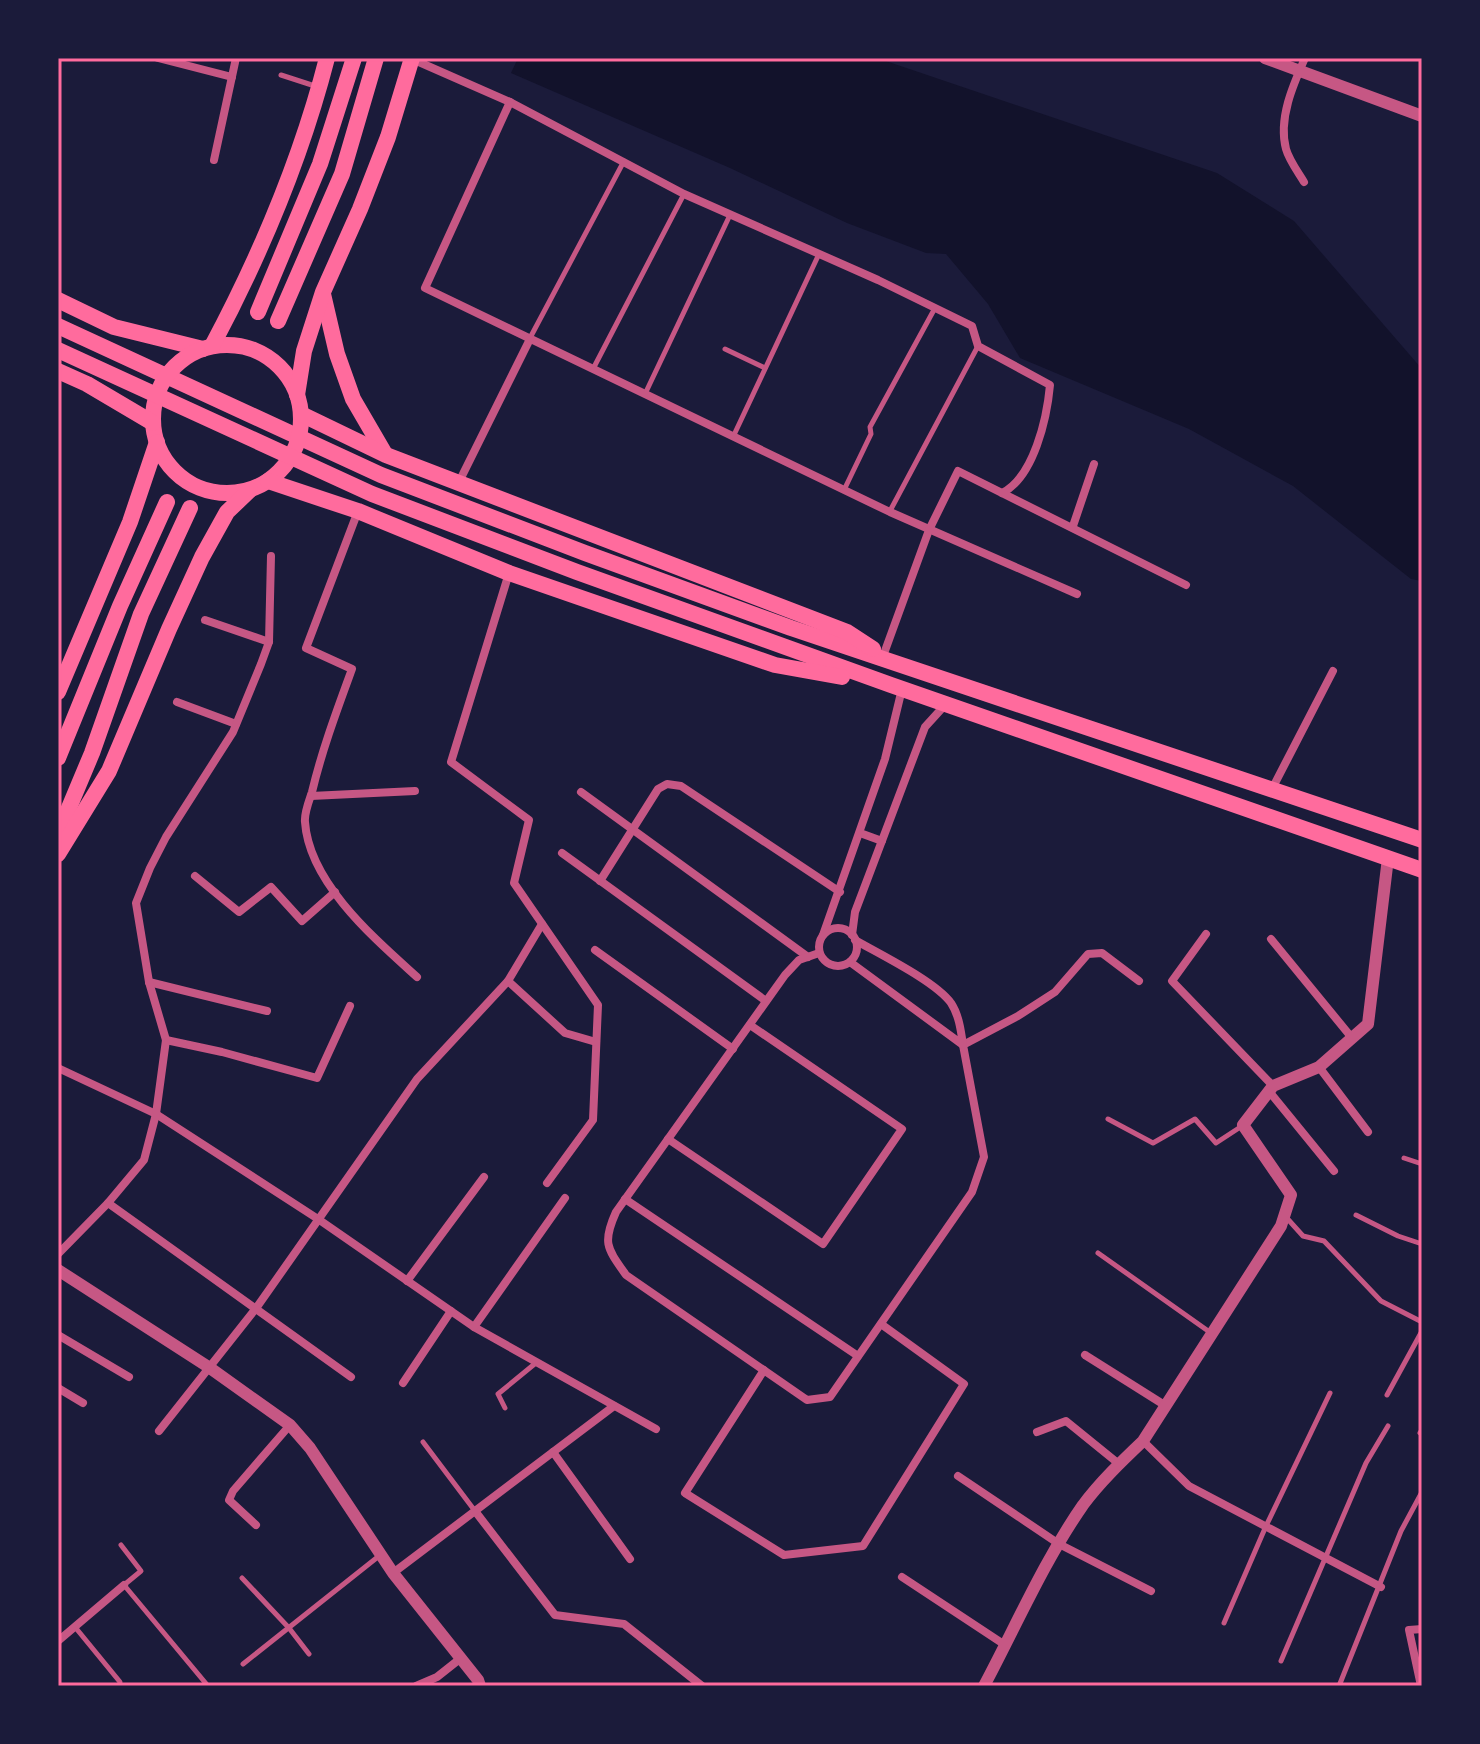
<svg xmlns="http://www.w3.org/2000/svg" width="1480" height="1744" font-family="Cabin,sans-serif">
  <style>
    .water { fill: #12122b }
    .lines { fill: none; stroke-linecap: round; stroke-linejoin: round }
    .service { stroke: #c65784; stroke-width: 5 }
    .minor { stroke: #c65784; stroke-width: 8 }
    .tertiary { stroke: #c65784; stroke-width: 12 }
    .trunk { stroke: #ff6b9d; stroke-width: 16 }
    .neatline { fill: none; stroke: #ff6b9d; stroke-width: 3 }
  </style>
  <rect width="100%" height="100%" fill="#1b1b3a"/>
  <!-- water -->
  <path class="water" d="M518 58H877L1217 173 1294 221 1422 369V581L1411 579 1293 486 1189 429 1020 358 988 304 946 254 926 253 847 223 730 168 511 73Z"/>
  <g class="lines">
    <!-- service -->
    <g class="service">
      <path d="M281 75 318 87"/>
      <path d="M530 338 624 161"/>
      <path d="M725 349 765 368"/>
      <path d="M593 369 684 194"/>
      <path d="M645 394 730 215"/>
      <path d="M733 437 819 254"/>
      <path d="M844 490 871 434 870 427 935 308"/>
      <path d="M890 511 978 346"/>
      <path d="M1108 1119 1153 1143 1195 1119 1216 1143 1242 1126"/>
      <path d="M1404 1158 1422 1164"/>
      <path d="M1356 1215 1398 1236 1422 1244"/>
      <path d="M1285 1216 1303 1236 1324 1241 1381 1301 1422 1322"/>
      <path d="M1098 1253 1211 1333"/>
      <path d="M1387 1395 1422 1331"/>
      <path d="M505 1408 498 1394 537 1362"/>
      <path d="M1420 1433 1422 1430"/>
      <path d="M423 1442 475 1511"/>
      <path d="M121 1545 141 1571 124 1585 208 1686"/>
      <path d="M242 1578 289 1628 309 1654"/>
      <path d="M1224 1623 1266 1526 1330 1393"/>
      <path d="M75 1627 120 1682"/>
      <path d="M1281 1661 1366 1463 1388 1426"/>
      <path d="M243 1664 379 1556"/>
      <path d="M1339 1686 1401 1531 1422 1492"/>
    </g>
    <!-- minor -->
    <g class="minor">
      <path d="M158 58 232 77"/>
      <path d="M412 59 510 102 684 194 878 280 972 326 978 346 1050 385C1047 418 1034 477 1002 493"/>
      <path d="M510 102 425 288 890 512 1077 594"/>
      <path d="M214 160 236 58"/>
      <path d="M1304 182C1298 172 1289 160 1286 149 1278 119 1293 85 1305 58"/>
      <path d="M459 482 530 339"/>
      <path d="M358 511 306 648 352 669C337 710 322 750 312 792 309 801 304 813 305 822 309 883 375 939 417 977"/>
      <path d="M1073 526 1094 464"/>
      <path d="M509 573 451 762 529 820 514 883 598 1005 593 1120 547 1183"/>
      <path d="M205 620 269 642"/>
      <path d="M882 659 929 530 958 471 1186 585"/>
      <path d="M177 702 236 724"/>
      <path d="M1272 789 1333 671"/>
      <path d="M581 792 808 957"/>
      <path d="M311 796 415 791"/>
      <path d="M860 833 882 841"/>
      <path d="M562 853 766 1001"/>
      <path d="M195 876 239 912 271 887 302 921 335 892"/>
      <path d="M600 881 658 789 667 784 681 786 840 892"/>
      <circle cx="838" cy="947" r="19"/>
      <path d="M1206 934 1172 981 1273 1086"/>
      <path d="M823 935 885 759 902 689"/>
      <path d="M852 935 855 912 925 727 945 705"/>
      <path d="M1271 939 1352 1038"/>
      <path d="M595 950 733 1049"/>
      <path d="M819 953 799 960 785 975 616 1212C602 1243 607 1248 626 1275L807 1400 830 1397 972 1192 984 1157 963 1045 1018 1016 1055 992 1088 954 1102 953 1139 981"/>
      <path d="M850 962 963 1045C961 1031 959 1015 951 1003 935 981 879 954 855 940"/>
      <path d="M508 981 565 1033 596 1042"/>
      <path d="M149 982 267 1011"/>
      <path d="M166 1040 222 1052 317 1078 350 1006"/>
      <path d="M1319 1067 1368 1132"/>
      <path d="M58 1068 156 1114 318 1219 474 1327 656 1429"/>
      <path d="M1268 1090 1334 1171"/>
      <path d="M668 1139 823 1244 902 1129 750 1025"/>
      <path d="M625 1199 858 1356"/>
      <path d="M108 1203 351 1377"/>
      <path d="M58 1254 108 1203 144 1160 156 1114 166 1040 149 982 136 903 150 868 166 837 233 732 261 664 269 642 271 556"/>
      <path d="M407 1281 484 1177"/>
      <path d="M474 1327 565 1198"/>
      <path d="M58 1335 129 1377"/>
      <path d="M1085 1355 1166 1406"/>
      <path d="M764 1370 685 1493 784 1555 863 1546 964 1384 881 1324"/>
      <path d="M403 1383 451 1311"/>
      <path d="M58 1388 83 1403"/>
      <path d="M159 1431 257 1307 417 1079 508 981 542 924"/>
      <path d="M1037 1432 1066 1421 1119 1464"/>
      <path d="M1143 1441 1189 1486 1381 1587"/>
      <path d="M553 1452 630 1559"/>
      <path d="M958 1476 1059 1544 1151 1591"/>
      <path d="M475 1511 555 1615 624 1624 702 1686"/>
      <path d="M256 1525 229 1500 233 1491 290 1425"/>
      <path d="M393 1573 614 1406"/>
      <path d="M902 1577 1005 1645"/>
      <path d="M58 1641 124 1585"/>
      <path d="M416 1686 437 1677 461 1658"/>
      <path d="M1421 1686 1409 1630 1422 1629"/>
    </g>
    <!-- tertiary -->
    <g class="tertiary">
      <path d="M1265 58 1422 116"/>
      <path d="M58 1270 210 1368 290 1425 310 1448 393 1573 478 1680 480 1686"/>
      <path d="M984 1686C1016 1626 1044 1561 1083 1505 1100 1482 1122 1461 1143 1441L1281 1226 1291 1195 1243 1125 1273 1086 1319 1067 1368 1024 1388 858"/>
    </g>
    <!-- trunk -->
    <g class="trunk">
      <path d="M323 294 337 354 353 399 385 454"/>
      <path d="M58 300 114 327 203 349"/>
      <path d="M258 312 320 164 354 58"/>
      <path d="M278 321 342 174 376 58"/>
      <path d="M58 326 381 475 585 553 791 628 1422 840"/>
      <circle cx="227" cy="419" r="74"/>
      <path d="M212 346C261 254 301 159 327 58"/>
      <path d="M58 350 372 494 577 572 891 685 1422 870"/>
      <path d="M58 371 87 384 153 423"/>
      <path d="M297 395 304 351 323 292 360 209 388 137 412 58"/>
      <path d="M301 414 386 455 847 632 873 649"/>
      <path d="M268 481 358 511 509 573 775 665 842 677"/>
      <path d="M58 692 130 522 157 442"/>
      <path d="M58 758 120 606 167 502"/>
      <path d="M58 834 92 753 141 614 190 508"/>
      <path d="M58 854 109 771 169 629 202 557 227 512 250 490"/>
    </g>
  </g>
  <!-- border -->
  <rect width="1480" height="1744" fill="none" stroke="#1b1b3a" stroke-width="120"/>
  <rect x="60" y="60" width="1360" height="1624" class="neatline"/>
</svg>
